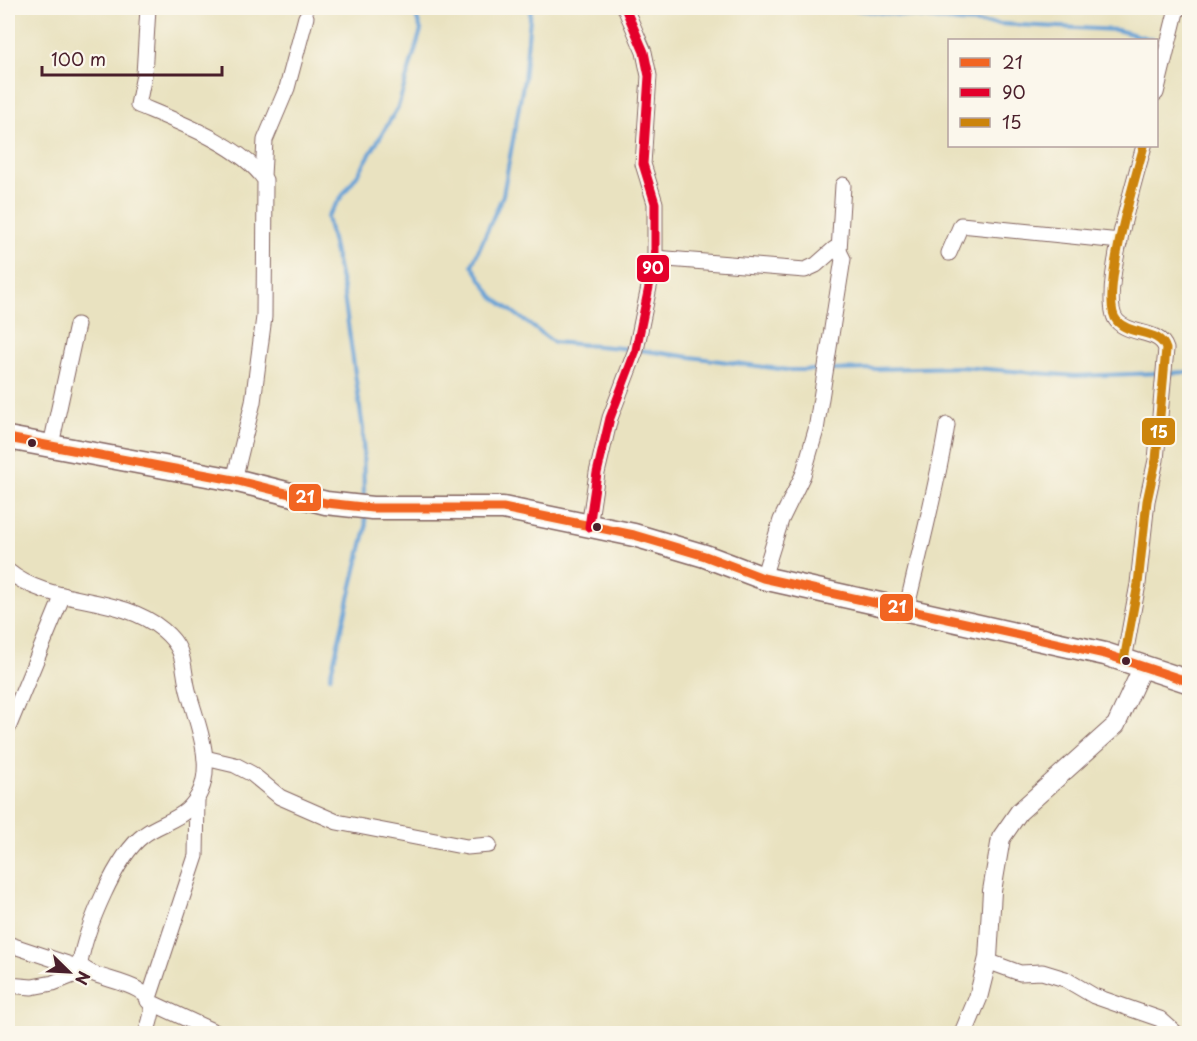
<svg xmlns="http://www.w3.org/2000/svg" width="1197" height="1041" font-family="'Playpen Sans',sans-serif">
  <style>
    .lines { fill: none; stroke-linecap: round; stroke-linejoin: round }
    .stream { stroke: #66a1d6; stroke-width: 4 }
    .minor-casing { stroke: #82635f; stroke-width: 17 }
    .tertiary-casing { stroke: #82635f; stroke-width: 20 }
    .primary-casing { stroke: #82635f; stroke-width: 25 }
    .minor { stroke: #fff; stroke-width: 15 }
    .tertiary { stroke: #fff; stroke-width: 18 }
    .primary { stroke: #fff; stroke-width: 22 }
    .bus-1-casing { stroke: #fbf7ec; stroke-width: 14 }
    .bus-2-casing { stroke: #fbf7ec; stroke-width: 14 }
    .bus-3-casing { stroke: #fbf7ec; stroke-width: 14 }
    .bus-1 { stroke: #f26522; stroke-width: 9 }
    .bus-2 { stroke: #e4002b; stroke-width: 9 }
    .bus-3 { stroke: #cc840b; stroke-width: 9 }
    .bus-dot { fill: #4a1f2b; stroke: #fbf7ec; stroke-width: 2 }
    .line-badge { stroke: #fbf7ec; stroke-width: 2 }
    .badge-label { font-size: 16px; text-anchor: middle; font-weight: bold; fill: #fff }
  </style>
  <rect width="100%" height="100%" fill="#fbf7ec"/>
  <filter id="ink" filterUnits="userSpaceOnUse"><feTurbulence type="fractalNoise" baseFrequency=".0167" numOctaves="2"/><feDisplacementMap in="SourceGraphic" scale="12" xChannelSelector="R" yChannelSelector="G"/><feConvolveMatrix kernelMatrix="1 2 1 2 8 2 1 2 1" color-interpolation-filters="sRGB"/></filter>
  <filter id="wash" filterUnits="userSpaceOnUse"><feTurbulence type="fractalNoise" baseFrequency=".008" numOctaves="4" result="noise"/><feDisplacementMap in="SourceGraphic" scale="24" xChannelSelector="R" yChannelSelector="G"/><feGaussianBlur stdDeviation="1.35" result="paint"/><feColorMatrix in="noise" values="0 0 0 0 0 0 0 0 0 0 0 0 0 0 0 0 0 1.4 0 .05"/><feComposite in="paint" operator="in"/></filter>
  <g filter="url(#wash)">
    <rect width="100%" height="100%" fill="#e9e2c0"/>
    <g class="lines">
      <!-- stream -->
      <g class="stream">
        <path d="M531 8 524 79 503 195 472 265 493 297 553 342 632 349"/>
        <path d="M841 8 959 22 1117 30 1151 39"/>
        <path d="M639 350 787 370H822"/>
        <path d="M830 370 961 367 1075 376 1161 373"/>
        <path d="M1168 373 1190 372"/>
        <path d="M364 500 363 429 343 289 327 217 360 171 398 107 421 30 413 8"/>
        <path d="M330 677 366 528 365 514"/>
      </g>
    </g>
  </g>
  <g filter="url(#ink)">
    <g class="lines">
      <!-- minor casing -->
      <g class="minor-casing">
        <g id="minor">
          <path d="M148 8 144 75 138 105C176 121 241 145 265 180L264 317 253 402 234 480"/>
          <path d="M1156 93 1177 8"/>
          <path d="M263 176 265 140 287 88 306 17"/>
          <path d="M839 251 843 185"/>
          <path d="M949 253 961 225 1120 241"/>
          <path d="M655 258 805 270 816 265 834 249 839 251 843 259 816 430 803 475 781 520 763 578"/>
          <path d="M51 445 77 325"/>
          <path d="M589 527 597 473 610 418 636 350 655 258V203L643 164 649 76 644 52 625 8"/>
          <path d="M8 571C51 607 119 593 163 630 188 651 181 666 189 694 199 730 221 779 187 810 175 821 157 825 144 835 116 855 86 929 80 963 86 982 151 978 152 1010 152 1017 148 1027 146 1034"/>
          <path d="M906 611C920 549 937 488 947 425"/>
          <path d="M1124 660 1138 584 1147 501 1156 460 1166 349C1160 329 1130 336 1117 321 1098 300 1136 175 1144 146"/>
          <path d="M8 728 63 595"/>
          <path d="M205 758 235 765 252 774 280 797 337 822 467 847 489 845"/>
          <path d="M197 798 196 856 148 1001 219 1034"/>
          <path d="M8 944 86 970"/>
          <path d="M987 961 1020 973 1042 972 1065 979 1094 996 1160 1019 1177 1034"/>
          <path d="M8 985 32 987 53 983 86 970"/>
        </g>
      </g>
      <!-- tertiary casing -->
      <g class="tertiary-casing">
        <path id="tertiary" d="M963 1034 978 998 988 958 992 891 1001 838 1019 812 1116 725 1143 666"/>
      </g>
      <!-- primary casing -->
      <g class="primary-casing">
        <path id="primary" d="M8 438 234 480 326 503 372 508H503L634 535 705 556 763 578 1105 654 1190 682"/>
      </g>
      <!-- minor -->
      <use href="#minor" class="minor"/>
      <!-- tertiary -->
      <use href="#tertiary" class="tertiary"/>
      <!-- primary -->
      <use href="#primary" class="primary"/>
      <!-- bus-1 casing -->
      <g class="bus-1-casing">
        <path id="bus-1" d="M8 438 234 480 326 503 372 508H503L634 535 705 556 763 578 1105 654 1190 682"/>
      </g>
      <!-- bus-2 casing -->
      <g class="bus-2-casing">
        <path id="bus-2" d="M589 527 597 473 610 418 636 350 655 258V203L643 164 649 76 644 52 625 8"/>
      </g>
      <!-- bus-3 casing -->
      <g class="bus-3-casing">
        <path id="bus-3" d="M1124 660 1138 584 1147 501 1156 460 1166 349C1160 329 1130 336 1117 321 1098 300 1136 175 1144 146"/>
      </g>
      <!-- bus-1 -->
      <use href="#bus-1" class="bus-1"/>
      <!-- bus-2 -->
      <use href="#bus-2" class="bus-2"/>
      <!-- bus-3 -->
      <use href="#bus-3" class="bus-3"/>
    </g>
  </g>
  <!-- markers -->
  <g class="bus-dot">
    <circle cx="32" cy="443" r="5"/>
    <circle cx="597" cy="527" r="5"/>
    <circle cx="1126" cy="661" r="5"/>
  </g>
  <g class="line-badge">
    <rect x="636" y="254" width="34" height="29" rx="6" fill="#e4002b"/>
    <rect x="1141" y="417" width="35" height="29" rx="6" fill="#cc840b"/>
    <rect x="288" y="483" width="34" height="29" rx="6" fill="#f26522"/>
    <rect x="879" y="593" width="35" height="29" rx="6" fill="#f26522"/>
  </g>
  <g class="badge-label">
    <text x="653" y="274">90</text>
    <text x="1159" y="438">15</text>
    <text x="305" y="503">21</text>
    <text x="897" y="613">21</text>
  </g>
  <!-- margin -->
  <rect width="1197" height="1041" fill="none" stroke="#fbf7ec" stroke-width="30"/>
  <!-- legend -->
  <rect x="948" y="39" width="210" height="108" fill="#fbf7ec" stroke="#b4a19f" stroke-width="1.5"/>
  <rect x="960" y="58" width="30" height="9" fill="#f26522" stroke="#b4a19f" stroke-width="1.5"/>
  <text x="1002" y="69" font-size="18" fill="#4a1f2b">21</text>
  <rect x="960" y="88" width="30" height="9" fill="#e4002b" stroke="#b4a19f" stroke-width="1.5"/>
  <text x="1002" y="99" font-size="18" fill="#4a1f2b">90</text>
  <rect x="960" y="118" width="30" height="9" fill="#cc840b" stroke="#b4a19f" stroke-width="1.5"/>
  <text x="1002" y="129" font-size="18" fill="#4a1f2b">15</text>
  <!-- north arrow -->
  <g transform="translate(69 972) rotate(114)" stroke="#fbf7ec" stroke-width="4.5" paint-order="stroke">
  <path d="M0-4.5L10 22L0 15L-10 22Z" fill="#4a1f2b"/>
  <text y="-9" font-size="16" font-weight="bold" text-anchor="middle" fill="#4a1f2b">N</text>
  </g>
  <!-- scale -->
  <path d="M42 66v9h180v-9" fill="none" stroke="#4a1f2b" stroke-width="3"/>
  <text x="51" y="66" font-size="18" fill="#4a1f2b" stroke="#fbf7ec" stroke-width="4.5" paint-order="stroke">100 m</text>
</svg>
